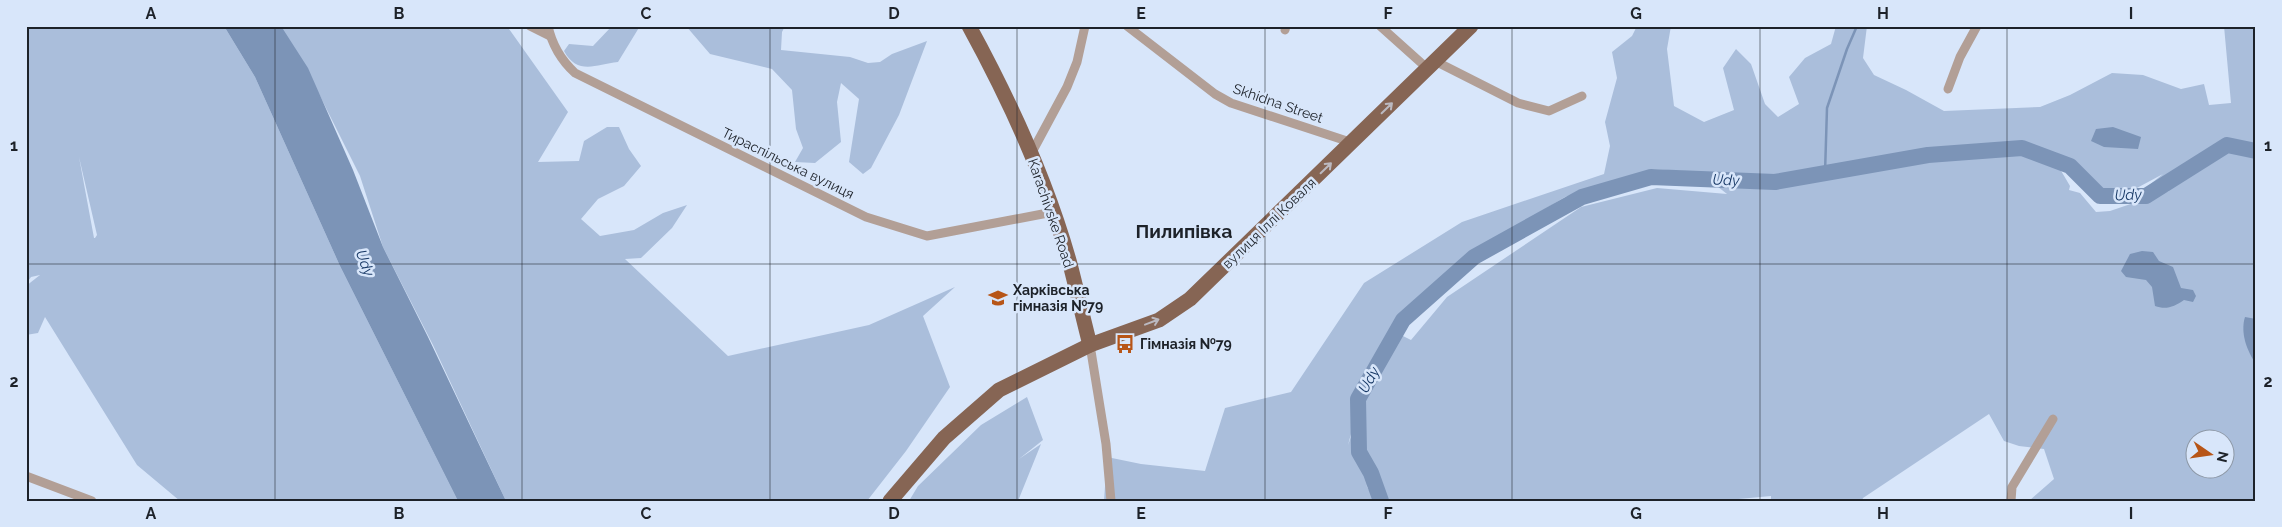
<svg xmlns="http://www.w3.org/2000/svg" width="2282" height="527" font-family="Raleway,sans-serif">
  <style>
    .green { fill: #aabedb; fill-rule: evenodd }
    .water { fill: #7c94b7 }
    .lines { fill: none; stroke-linecap: round; stroke-linejoin: round }
    .stream { stroke: #7c94b7; stroke-width: 2.5 }
    .river { stroke: #7c94b7; stroke-width: 16 }
    .street { stroke: #b29f96; stroke-width: 9 }
    .primary { stroke: #866554; stroke-width: 15 }
    .oneway { stroke: #bbb9c0 }
    .grid { fill: none; stroke: #1d2229; stroke-width: 1; stroke-opacity: 0.55 }
    .labels { text-anchor: middle; dominant-baseline: central; stroke-width: 5; stroke-linejoin: round; paint-order: stroke }
    .street-label { font-size: 14px; fill: #1d2229; stroke: #d8e6fa }
    .poi-label { font-size: 14px; font-weight: bold; fill: #1d2229; stroke: #d8e6fa; text-anchor: start }
    .water-label { font-size: 15px; font-style: italic; fill: #183966; stroke: #d8e6fa }
    .district-label { font-size: 19px; font-weight: bold; fill: #1d2229; stroke: #d8e6fa }
    .neatline { fill: none; stroke: #1d2229; stroke-width: 2 }
    .grid-label { font-size: 16px; text-anchor: middle; font-weight: bold; fill: #1d2229 }
  </style>
  <rect width="100%" height="100%" fill="#d8e6fa"/>
  <!-- green -->
  <g class="green">
    <path d="M26 26H224L255 77 340 266 458 501H180L137 465 45 317 38 333 26 335V286L40 275 31 277 26 284ZM79 157 97 235 95 238H94Z"/>
    <path d="M279 26H507L568 112 538 162 579 161 584 141 607 127H619L629 149 641 166 624 186 598 199 581 219 600 236 634 230 663 213 687 205 672 228 641 258 625 259 728 356 869 325 955 287 923 316 950 387 906 451 867 501H506L433 345 383 247 360 176 320 96Z"/>
    <path d="M612 26H640L618 62C595 65 577 75 564 51L569 44 593 46Z"/>
    <path d="M686 26H785L782 32 781 50 850 57 868 63 880 62 892 54 927 41 899 115 871 168 863 174 849 162 859 99 841 83 837 102 841 142 815 163 795 162 803 148 796 129 792 90 772 69 710 54Z"/>
    <path d="M1637 26H1671L1667 49 1674 106 1704 122 1734 110 1723 68 1736 49 1751 64 1765 104 1778 117 1799 104 1789 77 1805 58 1831 44 1836 26H1867L1863 58 1874 75 1906 90 1944 111 2040 107 2070 95 2112 73 2143 75 2181 89 2204 84 2209 105 2231 103 2224 26H2256V501H2029L2054 479 2044 449 2019 446 2004 441 1989 414 1863 498 1862 501H1771V496L1717 501H1379L1366 485 1376 501H1104L1107 457 1141 464 1205 471 1225 408 1291 392 1364 283 1462 222 1604 174 1610 146 1605 122 1617 78 1612 52 1632 36ZM2014 145 2070 166 2099 189H2135L2163 174 2148 186 2169 191 2110 211 2096 212 2080 193 2069 190 2070 186 2060 169 2028 156 2015 154 1924 160 1779 184 1712 182 1727 194 1657 188 1581 207 1447 297 1411 340 1391 330 1485 245 1565 197 1653 169 1774 177 1903 156ZM1390 332 1348 445 1370 363ZM2194 440H2224V470H2194Z"/>
    <path d="M1027 397 1043 440 1019 459 1041 444 1018 501H909L918 486 981 425Z"/>
  </g>
  <!-- water -->
  <g class="water">
    <path d="M224 26H281L308 68 353 170 383 247 428 337 506 501H458L340 266 255 77Z"/>
    <path d="M2113 127 2141 137 2138 149 2104 147 2091 141 2096 129Z"/>
    <path d="M2142 251 2153 252 2159 261 2173 267 2181 288 2193 290 2196 296 2193 302 2184 300C2174 307 2166 310 2155 306L2152 287 2146 280 2126 277 2121 271 2130 254Z"/>
    <path d="M2245 317 2256 319V364C2247 351 2240 333 2245 317Z"/>
  </g>
  <g class="lines">
    <!-- stream -->
    <path class="stream" d="M1825 173 1827 108 1847 49 1857 26"/>
    <!-- river -->
    <path class="river" d="M1381 501 1371 473 1359 452 1358 399 1403 320 1474 257 1582 197 1651 177 1775 182 1928 155 2022 148 2070 166 2100 196H2146L2227 145 2256 151"/>
    <!-- street -->
    <g class="street">
      <path d="M530 26 550 36"/>
      <path d="M548 26C552 45 561 60 575 73L866 217 927 236 1053 212"/>
      <path d="M1127 26 1215 94 1231 103 1353 143"/>
      <path d="M1380 26 1428 69"/>
      <path d="M1285 30 1286 26"/>
      <path d="M1435 61 1518 103 1549 111 1582 96"/>
      <path d="M1948 89 1960 57 1977 26"/>
      <path d="M1031 154 1067 87 1077 62 1085 26"/>
      <path d="M1090 345 1106 444 1111 501"/>
      <path d="M26 476 92 501"/>
      <path d="M2011 501 2012 487 2053 419"/>
    </g>
    <!-- primary -->
    <g class="primary">
      <path d="M969 26C1010 101 1047 181 1070 264 1077 291 1083 318 1090 345"/>
      <path d="M890 501 944 438 999 390 1090 345 1159 320 1190 299 1471 26"/>
    </g>
  </g>
  <!-- one-way arrows -->
  <defs><path id="oneway-shaft" d="M-6 0H5M1.5-3L5.5 0L1.5 3" fill="none" stroke-width="1.6" stroke-linecap="round" stroke-linejoin="round" transform="scale(1.25)"/></defs>
  <g class="oneway">
    <use href="#oneway-shaft" transform="translate(1387 108) rotate(-44)"/>
    <use href="#oneway-shaft" transform="translate(1326 168) rotate(-44)"/>
    <use href="#oneway-shaft" transform="translate(1152 322) rotate(-21)"/>
  </g>
  <!-- grid -->
  <path class="grid" d="M275 26V501M522 26V501M770 26V501M1017 26V501M1265 26V501M1512 26V501M1760 26V501M2007 26V501M26 264H2256"/>
  <!-- icons -->
  <defs>
    <g id="school-bare" transform="scale(1.5)"><path d="M0-5L7-2L0 1L-7-2ZM-4 1L0 2.5L4 1V4Q0 6-4 4Z" fill="#b75517" stroke="#d8e6fa" stroke-width="2.5" paint-order="stroke"/></g>
    <g id="bus-bare" transform="scale(1.5)"><path d="M-5-6H5V4H4V6H2V4H-2V6H-4V4H-5ZM-3.5-4V0h7V-4ZM-3.5 1.2v1.5H-2V1.2ZM2 1.2v1.5H3.5V1.2Z" fill="#b75517" stroke="#d8e6fa" stroke-width="2.5" paint-order="stroke"/></g>
  </defs>
  <g fill-rule="evenodd">
    <use href="#school-bare" x="998" y="298"/>
    <use href="#bus-bare" x="1125" y="344"/>
  </g>
  <g class="labels">
    <!-- street labels -->
    <g class="street-label">
      <text transform="translate(1278 103) rotate(19)">Skhidna Street</text>
      <text transform="translate(788 163) rotate(26)">Тираспільська вулиця</text>
      <text transform="translate(1051 213) rotate(71)">Karachivske Road</text>
      <text transform="translate(1269 223) rotate(-44)">вулиця Іллі Коваля</text>
    </g>
    <!-- poi labels -->
    <g class="poi-label">
      <text x="1013" y="290">Харківська<tspan x="1013" dy="16">гімназія №79</tspan></text>
      <text x="1140" y="344">Гімназія №79</text>
    </g>
    <!-- water labels -->
    <g class="water-label">
      <text transform="translate(1726 180) rotate(2)">Udy</text>
      <text transform="translate(2128 195) rotate(-2)">Udy</text>
      <text transform="translate(365 263) rotate(69)">Udy</text>
      <text transform="translate(1369 380) rotate(-61)">Udy</text>
    </g>
    <!-- district labels -->
    <g class="district-label">
      <text x="1184" y="231">Пилипівка</text>
    </g>
  </g>
  <!-- border -->
  <rect width="2282" height="527" fill="none" stroke="#d8e6fa" stroke-width="55"/>
  <!-- north arrow -->
  <g transform="translate(2210 454) rotate(103)"><circle r="24" fill="#d8e6fa" stroke="#8d98a6"/>
  <path d="M0-4L9 19L0 12L-9 19Z" fill="#b75517"/>
  <text y="-8" font-size="14" font-weight="bold" text-anchor="middle" fill="#1d2229">N</text>
  </g>
  <rect x="28" y="28" width="2226" height="472" class="neatline"/>
  <g class="grid-label">
    <text x="151" y="19">A</text>
    <text x="399" y="19">B</text>
    <text x="646" y="19">C</text>
    <text x="894" y="19">D</text>
    <text x="1141" y="19">E</text>
    <text x="1388" y="19">F</text>
    <text x="1636" y="19">G</text>
    <text x="1883" y="19">H</text>
    <text x="2131" y="19">I</text>
    <text x="14" y="151">1</text>
    <text x="2268" y="151">1</text>
    <text x="14" y="387">2</text>
    <text x="2268" y="387">2</text>
    <text x="151" y="519">A</text>
    <text x="399" y="519">B</text>
    <text x="646" y="519">C</text>
    <text x="894" y="519">D</text>
    <text x="1141" y="519">E</text>
    <text x="1388" y="519">F</text>
    <text x="1636" y="519">G</text>
    <text x="1883" y="519">H</text>
    <text x="2131" y="519">I</text>
  </g>
</svg>
